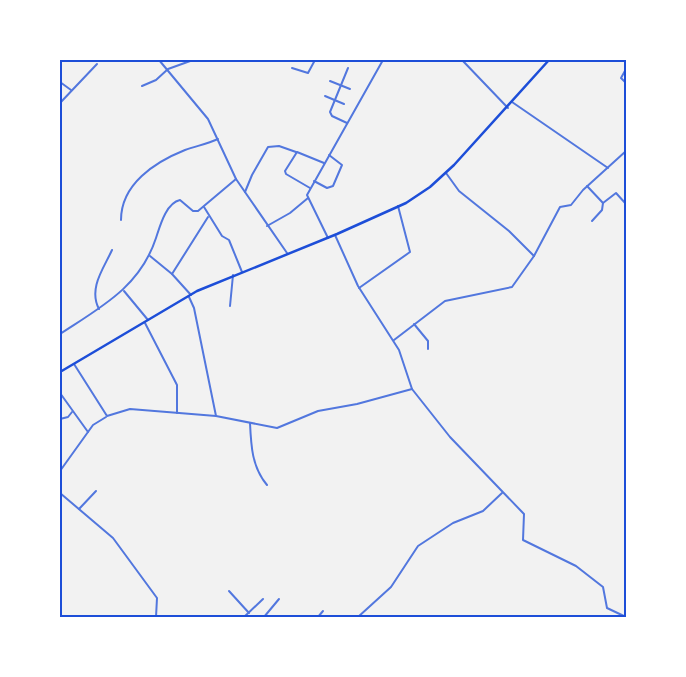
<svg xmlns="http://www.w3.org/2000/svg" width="686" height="677" font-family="Lora,serif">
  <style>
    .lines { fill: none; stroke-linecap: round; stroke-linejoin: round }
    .minor { stroke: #5277de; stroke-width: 2 }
    .tertiary { stroke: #5277de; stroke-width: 2 }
    .secondary { stroke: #1d4ed8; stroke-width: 2.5 }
    .neatline { fill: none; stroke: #1d4ed8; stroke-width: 2 }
  </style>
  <rect width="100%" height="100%" fill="#f2f2f2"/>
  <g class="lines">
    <!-- minor -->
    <g class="minor">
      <path d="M159 60 208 119 236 179 287 253"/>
      <path d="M462 60 508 108"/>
      <path d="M292 68 308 73 315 60"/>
      <path d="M626 69 621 78 626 83"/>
      <path d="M330 81 350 89"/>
      <path d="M60 82 71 90"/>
      <path d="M142 86 156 80 168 69 193 60"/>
      <path d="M325 96 344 104"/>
      <path d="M512 102 608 168"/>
      <path d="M60 103 97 64"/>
      <path d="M347 123 332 116 330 112 348 68"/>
      <path d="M446 173 459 191 509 231 534 256"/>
      <path d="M314 181 327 188 333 186 342 165 329 155"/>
      <path d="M587 186 603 203 616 193 626 204"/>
      <path d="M310 188 286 174 285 171 297 152 324 163"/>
      <path d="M245 192 252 175 268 147 279 146 296 152"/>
      <path d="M204 207 222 236 229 240 242 272"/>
      <path d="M121 220C121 184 155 162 185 150 196 146 207 144 218 139"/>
      <path d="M592 221 602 210 603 203"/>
      <path d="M267 226 290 213 308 198"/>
      <path d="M328 238 307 195 383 60"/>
      <path d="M150 256 172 274 191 295"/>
      <path d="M172 274 208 217"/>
      <path d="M359 288 410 252 398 206"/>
      <path d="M124 291 148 320"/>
      <path d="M189 297 194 308 216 416"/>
      <path d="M230 306 233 275"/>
      <path d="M99 309C88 288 104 268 112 250"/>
      <path d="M145 323 177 385V413"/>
      <path d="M414 324 428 341V349"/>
      <path d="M60 334C101 307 140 287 156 238 160 226 166 203 180 200L193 211H198L236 179"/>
      <path d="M394 340 445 301 512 287 534 256 560 207 571 205 583 190 626 151"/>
      <path d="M74 364 107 416 130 409 216 416 277 428 318 411 357 404 412 389"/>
      <path d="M60 393 88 432"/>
      <path d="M60 419 68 417 72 412"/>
      <path d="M250 423C251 446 252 467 267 485"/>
      <path d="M60 471 93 425 106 417"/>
      <path d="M60 493 113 538 157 598 156 617"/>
      <path d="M79 509 96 491"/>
      <path d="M229 591 249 613"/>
      <path d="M244 617 263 599"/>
      <path d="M264 617 279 599"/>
      <path d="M298 617V616"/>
      <path d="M318 617 323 611"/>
    </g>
    <!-- tertiary -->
    <g class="tertiary">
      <path d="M335 235 358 286 399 350 412 389 450 437 524 514 523 540 576 566 603 587 607 608 626 617"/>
      <path d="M358 617 391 587 418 546 453 523 483 511 502 493"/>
    </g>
    <!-- secondary -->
    <path class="secondary" d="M60 372 197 291 337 234 406 203 430 187 454 165 549 60"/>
  </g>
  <!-- border -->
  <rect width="686" height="677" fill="none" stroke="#ffffff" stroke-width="122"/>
  <rect x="61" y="61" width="564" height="555" class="neatline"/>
</svg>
